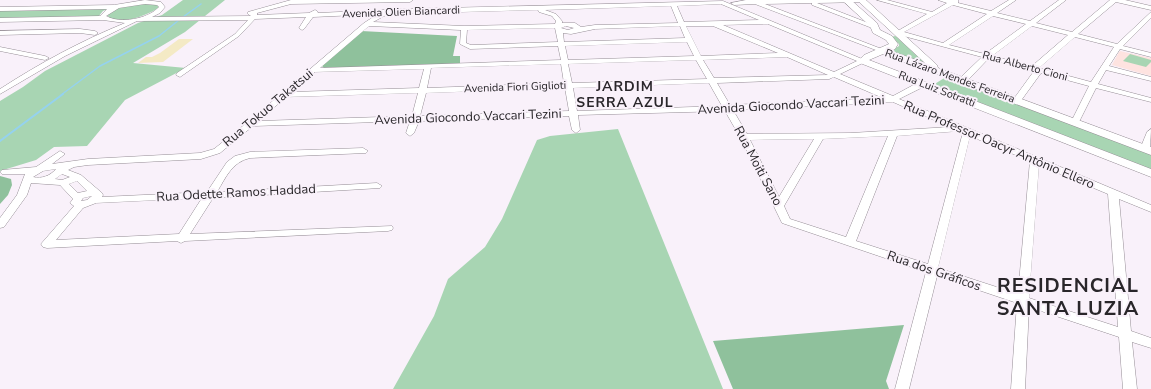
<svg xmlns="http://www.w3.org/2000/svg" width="1151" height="389" font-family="'Nunito Sans',sans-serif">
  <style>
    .education { fill: #fee3e0 }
    .green { fill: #a8d5b3 }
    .forest { fill: #8fc19c }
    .sand { fill: #f4eac5 }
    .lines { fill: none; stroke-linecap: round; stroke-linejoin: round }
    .stream-far1 { stroke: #95d2ef; stroke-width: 1.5 }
    .stream { stroke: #95d2ef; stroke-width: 2 }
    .minor-casing { stroke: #968e96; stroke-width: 1 }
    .major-casing { stroke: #968e96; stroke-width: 1 }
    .minor { fill: #fff; fill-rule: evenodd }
    .major { fill: #fff; fill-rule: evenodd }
    .labels { text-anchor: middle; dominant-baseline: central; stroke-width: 4; stroke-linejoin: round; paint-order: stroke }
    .far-street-label { font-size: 11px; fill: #29262a; stroke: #f9f1fa }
    .street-label { font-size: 13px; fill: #29262a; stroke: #f9f1fa }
    .far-district-label { font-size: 14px; font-weight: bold; letter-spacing: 1px; fill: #29262a; stroke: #f9f1fa }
    .near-district-label { font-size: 20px; font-weight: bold; letter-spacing: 1px; fill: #29262a; stroke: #f9f1fa }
  </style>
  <rect width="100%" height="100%" fill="#f9f1fa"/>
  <!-- education -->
  <path class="education" d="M1120 51 1151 58V76L1112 65 1119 52Z"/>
  <!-- green -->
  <g class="green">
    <path d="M183 0H225L185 32 133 63 186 68 125 100 87 146 54 147 36 160 0 171V101L23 87 45 71 138 23 162 15Z"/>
    <path d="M139 3 154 4 158 6V8C148 15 116 28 107 15L121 6Z"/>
    <path d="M110 8 103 11 98 17 0 19V11Z"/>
    <path d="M895 36 897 37 928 66 893 52 892 50 899 46V44L891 37Z"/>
    <path d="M1130 54 1151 60V62L1146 67 1123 61Z"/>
    <path d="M946 77 1151 154V171L933 85Z"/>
    <path d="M618 129 723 389H393L434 316 448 279 485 247 502 219 537 140 550 136Z"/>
  </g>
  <!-- forest -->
  <g class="forest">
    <path d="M361 31 457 36 453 56H460V64L324 68 322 66Z"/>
    <path d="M0 176 11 179 12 185 8 195 0 204Z"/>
    <path d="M904 325 886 381 889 389H733L713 341Z"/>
  </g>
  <!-- sand -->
  <path class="sand" d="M179 39H193L163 62 138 63 146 57H152L160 53Z"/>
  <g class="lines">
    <!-- stream-far1 -->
    <g class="stream-far1">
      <path d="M183 17 201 4"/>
      <path d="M61 95 100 66 159 36 179 20"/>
    </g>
    <!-- stream -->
    <path class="stream" d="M0 141 63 94"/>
    <!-- minor casing -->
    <g class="minor-casing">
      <g id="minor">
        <path d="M145 0 161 2 165 7 160 13 152 17 251 16 248 14V12L291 0H413L410 2 291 4 257 13V15L309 13 315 10 317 11 318 13 404 9 723 1 867 61 840 74 893 96 919 82H925V86L899 99 1151 205V212L1119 199 1131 331 1151 338V348L1132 342 1137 389H1123L1119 337 1029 307 1025 389H1011L1017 303 937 276 909 389H895L926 272 782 223 740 137 725 111 578 115 580 130 576 133 572 130 569 116 419 121 414 133 410 136 406 133 410 121 253 126 220 153 201 159 88 165 74 167 68 170 81 175 102 193 103 195 102 197 207 192 227 162 235 156 250 152 363 148 368 151 366 153 250 158C232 162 226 177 217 192L377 183 382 186 380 188 213 198 190 234 392 226 393 228 392 230 388 231 185 241 181 243 177 241 47 248 43 247 41 244 74 206 70 203 73 199 60 185 31 183 27 195 4 227 0 228V218L17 195 25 174H2L0 172 2 170 36 167 60 151 65 154 52 164 88 159 200 153 214 149 248 122 364 23 378 14 313 17 304 29 302 30 299 28 306 17 255 19 239 36 180 77 176 75 177 73 235 34 248 20 137 21 65 56 0 94V89C40 63 81 41 125 23L103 20 0 22V18L100 16 107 9 0 11V7L114 5ZM145 4 157 5 159 7C148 19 120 24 106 16L119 8ZM721 4 759 20 684 22 677 6ZM671 6 678 23 595 25 581 27 575 23H562V21L556 14 545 10ZM538 10 539 12 552 16 556 21 555 24 464 26 373 22 388 14ZM768 24 857 61 834 72 723 25ZM369 26 461 30 460 44 470 49 558 46 561 60 320 68ZM566 26 574 28 568 30 561 28ZM680 26 685 38 564 42 563 33 571 34 595 29ZM686 26H713L778 53 701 56ZM555 28 558 42 471 45 466 43 467 30ZM687 42 694 56 568 60 565 46ZM787 57 828 75 714 78 703 60ZM696 60 707 79 572 83 568 64ZM561 64 564 83 427 88 431 68ZM424 69 419 88 292 92 315 72ZM834 77 883 98 730 105 717 83 829 79ZM709 83 722 106 577 111 573 88ZM565 88 569 111 420 116 426 93ZM418 93 412 116 259 121 286 97ZM893 102 950 127 851 133 747 134 733 110ZM960 131 963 132 928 264 856 241 897 136ZM888 136 846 237 790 219 784 206 823 139ZM970 136 1030 161 1018 294 938 268ZM814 139 779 197 750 140ZM1039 165 1108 194 1118 327 1029 298ZM56 169C50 176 42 179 33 177L43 171ZM62 174 70 177 62 180 55 179ZM77 181 87 191 78 193 69 184ZM92 196 87 200 81 201 83 198ZM202 198 179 234 56 240 83 208 96 203Z"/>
        <path d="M746 0H866L863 2 817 3 876 26V28H872L812 5V3L765 4 887 51 881 52 755 4 734 5 731 3Z"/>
        <path d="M877 0H887L932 12 947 3 938 0H958V3L991 11 1009 0H1016L997 13 1030 21 1059 0H1066L1036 23 1072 32 1110 0H1125L1151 6V10L1116 2 1078 34 1117 44 1151 12V18L1123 46 1151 53V57L1120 49 1109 66 1151 77V81L1106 70 1098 84 1151 98V102L1096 88 1078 124H1072L1071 122 1089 86 1041 73 1020 102H1014L1013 100 1034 71 988 59 966 82H960V78L982 57 896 34V32L927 14ZM953 5 987 14 943 43 904 32ZM993 16 1026 24 985 54 949 45ZM1032 26 1068 35 1032 66 992 56ZM1075 37 1114 47 1091 82 1039 68Z"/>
        <path d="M80 29 95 31 98 33 95 35 80 33 0 35V31Z"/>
        <path d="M0 47 45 56 49 58 45 60 0 51Z"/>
        <path d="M1151 129 1150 149 1148 151H1142L1140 149 1147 132Z"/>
      </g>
    </g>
    <!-- major casing -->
    <g class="major-casing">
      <path id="major" d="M842 0H851L877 23 880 30 892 36 898 44 895 49 891 51 925 63 857 0H866L937 65 938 68 1151 147V155L883 54 869 60 1151 169V177L860 63 858 61 864 55 889 44 886 40 873 33 870 26Z"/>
    </g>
    <!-- minor -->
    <use href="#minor" class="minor"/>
    <!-- major -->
    <use href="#major" class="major"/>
  </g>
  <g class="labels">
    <!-- far-street labels -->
    <g class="far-street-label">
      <text transform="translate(401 12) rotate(-2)">Avenida Olien Biancardi</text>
      <text transform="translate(1025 66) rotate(15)">Rua Alberto Cioni</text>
      <text transform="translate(950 76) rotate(20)">Rua Lázaro Mendes Ferreira</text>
      <text transform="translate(515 87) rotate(-2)">Avenida Fiori Giglioti</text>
      <text transform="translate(937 89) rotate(21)">Rua Luiz Sotratti</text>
    </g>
    <!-- street labels -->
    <g class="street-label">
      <text transform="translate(791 105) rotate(-3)">Avenida Giocondo Vaccari Tezini</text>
      <text transform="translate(268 108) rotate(-40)">Rua Tokuo Takatsui</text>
      <text transform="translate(468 117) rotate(-2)">Avenida Giocondo Vaccari Tezini</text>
      <text transform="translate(999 145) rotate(23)">Rua Professor Oacyr Antônio Ellero</text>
      <text transform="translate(758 166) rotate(62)">Rua Moiti Sano</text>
      <text transform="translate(236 193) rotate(-3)">Rua Odette Ramos Haddad</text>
      <text transform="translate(934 271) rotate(19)">Rua dos Gráficos</text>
    </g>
    <!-- far-district labels -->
    <g class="far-district-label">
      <text x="625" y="86">JARDIM<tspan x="625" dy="16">SERRA AZUL</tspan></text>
    </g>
    <!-- near-district labels -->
    <g class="near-district-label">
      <text x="1068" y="285">RESIDENCIAL<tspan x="1068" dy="23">SANTA LUZIA</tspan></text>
    </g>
  </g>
</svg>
